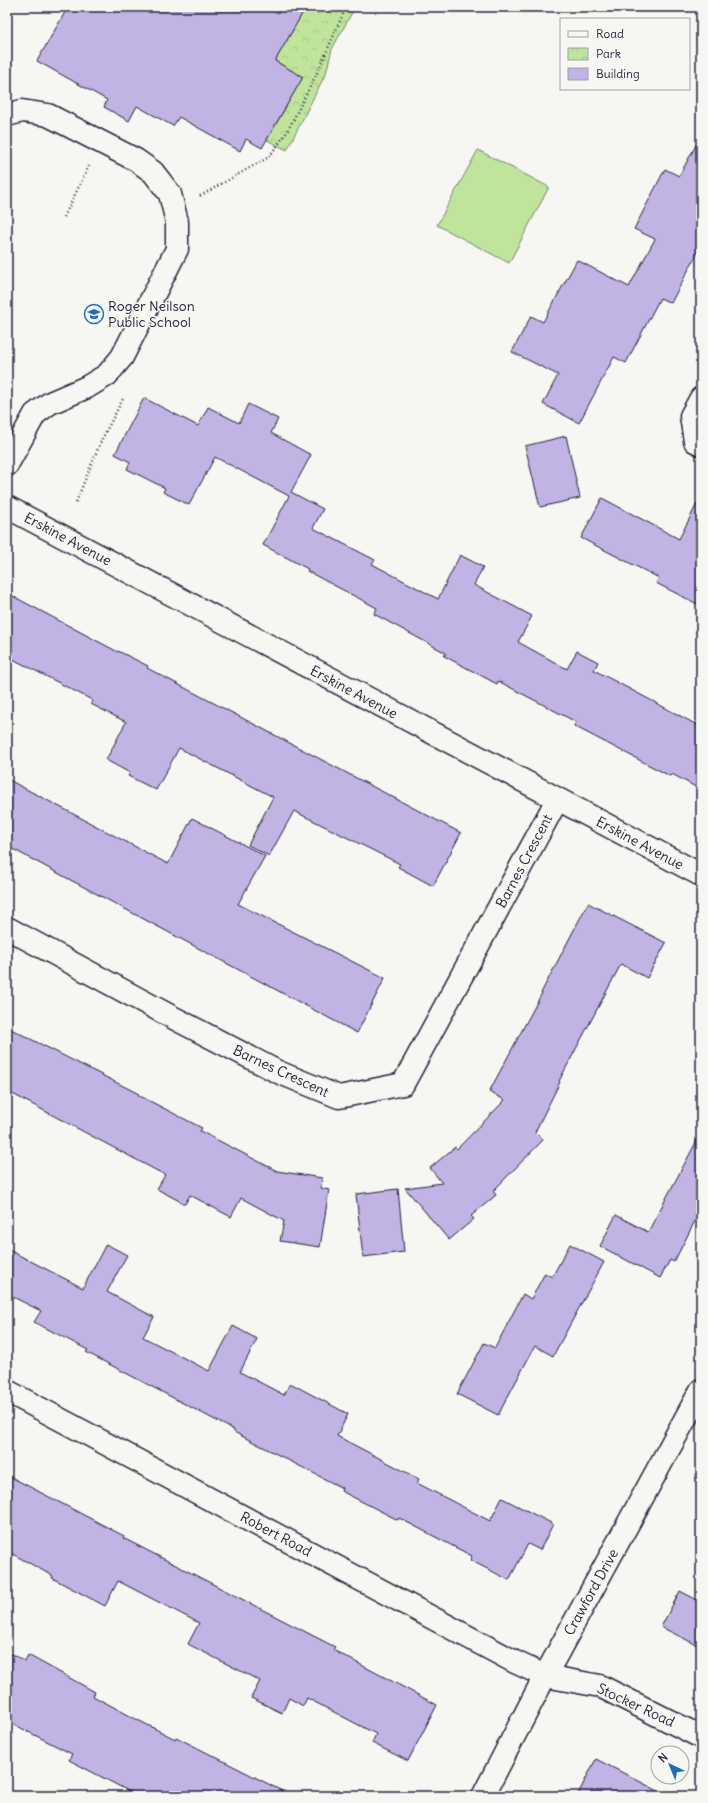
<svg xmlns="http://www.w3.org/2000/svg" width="708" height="1803" font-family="Delius,sans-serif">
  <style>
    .green { fill: #c1e49d; stroke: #72836c }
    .park { fill: url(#park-crowns); stroke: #72836c }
    .building { fill: #c1b3e4; stroke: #22223b }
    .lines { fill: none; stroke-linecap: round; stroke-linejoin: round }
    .minor-casing { stroke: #22223b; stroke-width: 25 }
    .path { stroke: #22223b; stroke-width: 2.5; stroke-dasharray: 1 3; stroke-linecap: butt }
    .minor { stroke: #f6f6f2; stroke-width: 22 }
    .labels { text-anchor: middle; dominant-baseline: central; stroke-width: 3; stroke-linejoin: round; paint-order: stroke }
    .poi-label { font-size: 14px; fill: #22223b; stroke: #f6f6f2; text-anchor: start }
    .street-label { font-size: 14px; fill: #22223b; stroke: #f6f6f2 }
  </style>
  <defs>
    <pattern id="park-crowns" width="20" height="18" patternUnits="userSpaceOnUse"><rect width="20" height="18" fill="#c1e49d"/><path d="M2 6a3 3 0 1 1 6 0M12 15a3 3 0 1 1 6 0" fill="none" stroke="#a6c388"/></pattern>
  </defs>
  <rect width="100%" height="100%" fill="#f6f6f2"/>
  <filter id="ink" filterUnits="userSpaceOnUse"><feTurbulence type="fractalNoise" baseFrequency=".025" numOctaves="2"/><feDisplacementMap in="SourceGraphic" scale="8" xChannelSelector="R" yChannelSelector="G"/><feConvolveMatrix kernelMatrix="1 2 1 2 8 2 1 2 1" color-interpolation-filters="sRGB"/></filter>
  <g filter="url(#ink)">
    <!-- green -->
    <path class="green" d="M478 150 549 187 509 263 437 225Z"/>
    <!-- park -->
    <path class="park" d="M306 7H355L332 49 326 73 287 150 267 140 303 77 275 61Z"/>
    <!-- building -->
    <g class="building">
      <path d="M68 7H306L275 61 303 77 262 148 246 139 240 151 179 117 173 126 137 106 129 121 104 107 107 100 37 61Z"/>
      <path d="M701 136V246L671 303 660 298 626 363 614 357 579 423 543 404 558 375 512 352 531 316 543 322 577 260 629 287 655 239 634 229 665 169 679 176Z"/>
      <path d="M144 398 198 426 208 407 239 423 248 404 278 419 271 433 311 455 291 492 323 509 313 528 375 560 372 564 438 599 460 555 483 567 474 585 532 616 518 642 567 669 577 651 598 662 594 670 701 727V790L672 774 670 776 574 726 576 722 498 681 497 684 444 656 446 653 374 614 377 608 307 571 308 569 263 545 289 496 215 457 189 505 163 492 165 488 127 469 130 462 115 454Z"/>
      <path d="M566 436 580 498 540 507 525 446Z"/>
      <path d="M701 496V606L656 583 659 578 581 538 602 498 679 539Z"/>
      <path d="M7 593 118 652V651L148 666 147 668 461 833 433 886 398 867 400 864 294 811 269 856 248 845 273 797 179 748 156 790 128 776 130 773 106 760 126 722 91 704 92 700 7 656Z"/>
      <path d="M7 779 168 864 192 818 265 856 238 904 385 978 357 1033 7 846Z"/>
      <path d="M588 903 666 943 647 978 621 964 559 1081 560 1082 535 1132 543 1140 493 1191 496 1195 471 1216 474 1219 449 1240 405 1188 442 1183 430 1168 455 1147 457 1149 505 1100 489 1092 542 993H541Z"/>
      <path d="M7 1027 139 1094 138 1095 202 1128 200 1131 277 1171 322 1178 321 1188 329 1190 320 1247 280 1241 284 1221 241 1198 231 1217 190 1195 185 1204 157 1189 165 1175 7 1091Z"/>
      <path d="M701 1133V1209L674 1262 670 1260 660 1278 600 1246 616 1215 648 1232Z"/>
      <path d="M398 1189 404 1252 363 1257 356 1194Z"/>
      <path d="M106 1244 127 1255 107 1292 154 1317 143 1337 209 1371 233 1326 257 1339 240 1372 284 1395 290 1383 348 1414 337 1436 419 1479 417 1483 490 1521 502 1498 553 1524 540 1550 528 1544 509 1580 470 1560 472 1556 399 1518 398 1520 341 1491 342 1488 263 1447 234 1432V1430L86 1352 88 1350 34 1322 41 1311 7 1294V1249L83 1288Z"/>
      <path d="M570 1244 604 1262 553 1356 535 1346 498 1415 457 1394 484 1343 495 1348 523 1294 531 1299 545 1273 552 1277Z"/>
      <path d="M7 1475 124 1536 123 1538 335 1647 333 1650 437 1705 408 1761 372 1743 376 1734 307 1698 303 1706 289 1698 282 1713 251 1698 260 1681 188 1644 199 1623 118 1581 105 1606 52 1578 53 1576 7 1551Z"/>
      <path d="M680 1591 701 1602V1647L661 1627Z"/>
      <path d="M7 1651 25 1661 28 1655 95 1692 93 1696 132 1717 175 1739 176 1737 292 1796H138L69 1760 72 1754 7 1721Z"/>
      <path d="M596 1759 668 1796H577Z"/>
    </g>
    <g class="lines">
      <!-- minor casing -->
      <g class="minor-casing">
        <g id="minor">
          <path d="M7 115 22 111 48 115 136 160 153 172 170 194 177 222V249L122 357 107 375 87 387 50 403 35 414 7 465"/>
          <path d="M701 398 691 416 695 441 701 444"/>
          <path d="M7 507 701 875"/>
          <path d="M7 928 170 1016 278 1072 339 1097 403 1084 557 800"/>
          <path d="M7 1391 515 1662 545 1676 600 1686 701 1737"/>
          <path d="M483 1796 545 1676 701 1390"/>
        </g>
      </g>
      <!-- path -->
      <g class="path">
        <path d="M200 196 269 157 287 132 320 67 346 7"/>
        <path d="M64 217 89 166"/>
        <path d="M76 502 102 439 124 397"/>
      </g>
      <!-- minor -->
      <use href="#minor" class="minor"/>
    </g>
  </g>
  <!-- icons -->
  <defs>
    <g id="school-ring" transform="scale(1)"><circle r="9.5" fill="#f6f6f2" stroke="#1f6fb2" stroke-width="1.5"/><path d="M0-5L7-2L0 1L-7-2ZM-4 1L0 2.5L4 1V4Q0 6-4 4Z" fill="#1f6fb2"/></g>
  </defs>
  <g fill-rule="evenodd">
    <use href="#school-ring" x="94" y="314"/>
  </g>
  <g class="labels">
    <!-- poi labels -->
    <g class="poi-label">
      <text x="108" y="306">Roger Neilson<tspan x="108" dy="16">Public School</tspan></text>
    </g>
    <!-- street labels -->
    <g class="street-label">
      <text transform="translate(68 539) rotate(28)">Erskine Avenue</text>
      <text transform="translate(354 692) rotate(28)">Erskine Avenue</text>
      <text transform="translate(640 843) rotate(28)">Erskine Avenue</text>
      <text transform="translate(524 861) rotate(-62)">Barnes Crescent</text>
      <text transform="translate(281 1071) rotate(25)">Barnes Crescent</text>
      <text transform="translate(276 1534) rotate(28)">Robert Road</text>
      <text transform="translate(591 1592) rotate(-61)">Crawford Drive</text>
      <text transform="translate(636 1705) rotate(25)">Stocker Road</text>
    </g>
  </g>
  <!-- margin -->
  <rect width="708" height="1803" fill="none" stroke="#f6f6f2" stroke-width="24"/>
  <rect x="12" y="12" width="684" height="1779" fill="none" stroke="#22223b" stroke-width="1.5" filter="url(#ink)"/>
  <!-- legend -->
  <rect x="560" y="18" width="130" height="72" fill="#f6f6f2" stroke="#a1a1a9"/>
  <rect x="568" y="31" width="20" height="6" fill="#f6f6f2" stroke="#a1a1a9"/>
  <text x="596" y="38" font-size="12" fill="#22223b">Road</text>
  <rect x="568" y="48" width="20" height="12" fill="url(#park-crowns)" stroke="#a1a1a9"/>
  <text x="596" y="58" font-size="12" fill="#22223b">Park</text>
  <rect x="568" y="68" width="20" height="12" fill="#c1b3e4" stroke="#a1a1a9"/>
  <text x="596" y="78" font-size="12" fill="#22223b">Building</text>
  <!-- north arrow -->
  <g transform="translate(670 1765) rotate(316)"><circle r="19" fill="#f6f6f2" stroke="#a1a1a9"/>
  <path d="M0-3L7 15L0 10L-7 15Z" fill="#1f6fb2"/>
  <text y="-6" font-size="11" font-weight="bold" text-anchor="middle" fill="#22223b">N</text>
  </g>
</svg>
